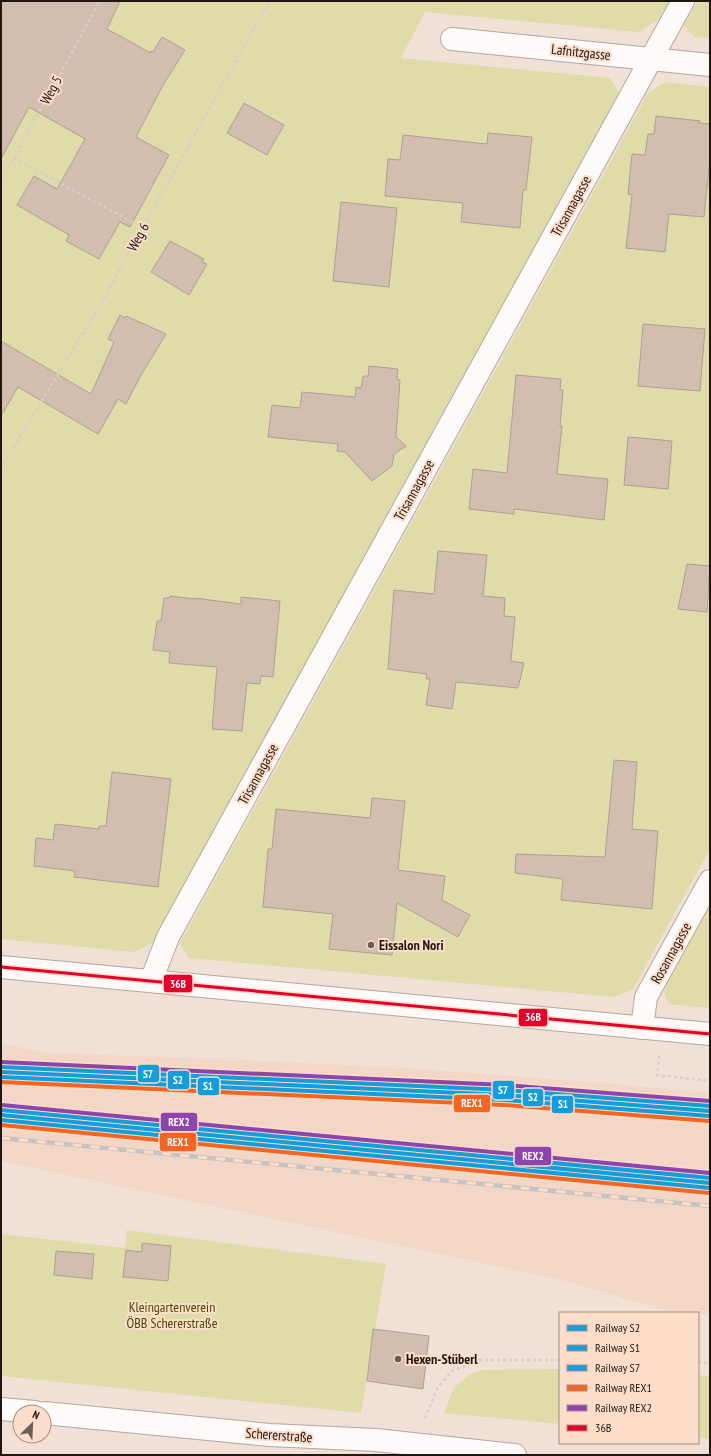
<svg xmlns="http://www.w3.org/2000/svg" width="711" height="1456" font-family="'PT Sans Narrow',sans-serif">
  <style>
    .built { fill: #f2d7c6 }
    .green { fill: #e0dca9 }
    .building { fill: #d3bdae; stroke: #aca098 }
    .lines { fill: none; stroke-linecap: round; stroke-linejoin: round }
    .street-casing { stroke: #b4a79f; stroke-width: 24 }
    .path { stroke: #d4cfcc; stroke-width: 2.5; stroke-dasharray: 3 3; stroke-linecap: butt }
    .street { stroke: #fdfaf9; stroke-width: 22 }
    .rail-casing { stroke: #c7c3c1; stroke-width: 4.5 }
    .rail { stroke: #fbddca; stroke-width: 3; stroke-dasharray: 9; stroke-linecap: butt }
    .bus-1-casing { stroke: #fbddca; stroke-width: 6 }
    .bus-1 { stroke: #e4002b; stroke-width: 3 }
    .rail-1-casing { stroke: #fbddca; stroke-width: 7 }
    .rail-2-casing { stroke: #fbddca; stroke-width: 7 }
    .rail-3-casing { stroke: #fbddca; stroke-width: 7 }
    .rail-4-casing { stroke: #fbddca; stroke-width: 7 }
    .rail-5-casing { stroke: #fbddca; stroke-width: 7 }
    .rail-1 { stroke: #159dd9; stroke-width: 4 }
    .rail-2 { stroke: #159dd9; stroke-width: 4 }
    .rail-3 { stroke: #159dd9; stroke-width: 4 }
    .rail-4 { stroke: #f26522; stroke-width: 4 }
    .rail-5 { stroke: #8e44ad; stroke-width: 4 }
    .poi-dot { fill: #695d55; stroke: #fbddca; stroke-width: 1.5 }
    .labels { text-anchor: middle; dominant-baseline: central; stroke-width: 4; stroke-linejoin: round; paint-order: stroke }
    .street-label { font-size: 14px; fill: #211710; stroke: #fbddca }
    .poi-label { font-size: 14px; font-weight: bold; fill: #211710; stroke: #fbddca; text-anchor: start }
    .park-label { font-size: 14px; fill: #484b00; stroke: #fbddca }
    .line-badge { stroke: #fbddca; stroke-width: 1.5 }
    .badge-label { font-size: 11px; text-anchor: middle; font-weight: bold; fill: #fff }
  </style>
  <rect width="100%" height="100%" fill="#f0e0d5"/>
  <!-- built -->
  <path class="built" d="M1 1043 46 1053 198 1058 406 1068 602 1083 710 1093V1315L668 1311 566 1281 1 1161Z"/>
  <!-- green -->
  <g class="green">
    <path d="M1 1H669L659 19 639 32 425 12 401 58 610 78 620 94 153 942 134 952 1 939Z"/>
    <path d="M698 1H710V38L694 37 684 25Z"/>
    <path d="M665 82 710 87V849L633 989 614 997 188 958 180 943 648 93Z"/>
    <path d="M710 903V1008L668 1004 663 987Z"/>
    <path d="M127 1230 386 1264 361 1413 1 1376V1234L125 1248Z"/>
    <path d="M560 1369V1424L444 1413 452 1392 456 1386 469 1375 482 1370Z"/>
    <path d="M698 1375 710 1376V1439L698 1438Z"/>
  </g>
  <!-- building -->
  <g class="building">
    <path d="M1 1H120L107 29 151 53V51L153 52 162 37 185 50 162 87 136 137 169 155 130 227 120 222 99 259 66 241 69 235 17 205 34 176 57 189 85 139 29 107 1 159Z"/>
    <path d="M244 103 284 125 267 155 227 133Z"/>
    <path d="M656 116 700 121 699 123 710 124V158L704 217 669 214 665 252 626 248 632 195 628 194 632 154 645 155 648 134H654Z"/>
    <path d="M488 133 532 137 526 190H523L520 228 461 222 463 203 385 196 388 159 400 160 403 135 487 144Z"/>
    <path d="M341 202 397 208 389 287 333 281Z"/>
    <path d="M170 241 204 259 202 262 207 264 189 295 151 272Z"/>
    <path d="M120 315 125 318 126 316 166 334 140 377 126 404 118 399 98 434 18 387 1 416V341L91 394 114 342 108 339Z"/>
    <path d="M643 324 705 329 700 391 638 386Z"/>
    <path d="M369 366 398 369 397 379 400 380 396 437 406 446 394 454 392 466 372 481 345 452 337 451 338 444 268 437 272 405 300 408 302 392 355 397 356 387 361 388 363 376H368Z"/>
    <path d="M516 375 561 379 560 390H563L560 426H562L557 474 608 479 604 520 514 509V514L469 509 473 469 507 473Z"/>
    <path d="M628 437 672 441 668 489 624 485Z"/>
    <path d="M438 551 487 555 483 596 505 598 504 616 515 617 511 661 524 663 518 688 456 682 452 709 426 705 430 679H426L427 674 388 669 394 590 434 594Z"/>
    <path d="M687 564 710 566 707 612 678 609Z"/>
    <path d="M170 596 195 599V598L241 604V597L280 601 273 677 261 676 260 684 247 683 242 731 212 729 217 667 169 663 170 652 153 650 157 621H161L164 598H169Z"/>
    <path d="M614 760 637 762 632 829 658 831 652 909 561 900 563 879 515 873 516 854 605 857Z"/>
    <path d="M112 772 171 779 158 887 74 877 75 871 34 866 36 838 53 840 55 824 99 829V826H106Z"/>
    <path d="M372 798 405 801 398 870 445 876 442 900 470 915 458 937 397 903 392 955 329 949 333 914 263 907 268 849H272L276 809 370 818Z"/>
    <path d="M142 1243 171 1246 168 1281 123 1277 126 1250 142 1252Z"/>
    <path d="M56 1251 94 1254 92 1279 54 1275Z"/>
    <path d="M373 1329 429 1336 423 1389 367 1381Z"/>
  </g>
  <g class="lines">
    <!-- street casing -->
    <g class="street-casing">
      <g id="street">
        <path d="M452 39 710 65"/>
        <path d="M1 967 710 1034"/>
        <path d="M151 981 168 937 683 1"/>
        <path d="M642 1028 646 997 710 881"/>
        <path d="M1 1409 35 1412"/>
        <path d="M44 1413 270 1435 376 1440 515 1455"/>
      </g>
    </g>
    <!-- path -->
    <g class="path">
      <path d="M14 158 143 228"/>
      <path d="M1 179 14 158 100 1"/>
      <path d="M1 468 103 300 269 1"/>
      <path d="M659 1056 657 1075 710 1081"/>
      <path d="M698 1362 710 1364"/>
      <path d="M425 1418 437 1389 452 1371 480 1360H560"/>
    </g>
    <!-- street -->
    <use href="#street" class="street"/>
    <!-- rail casing -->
    <g class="rail-casing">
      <path id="rail" d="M1 1138 710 1206"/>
    </g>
    <!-- rail -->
    <use href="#rail" class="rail"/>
    <!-- bus-1 casing -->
    <g class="bus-1-casing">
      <path id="bus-1" d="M1 967 710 1034"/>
    </g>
    <!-- bus-1 -->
    <use href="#bus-1" class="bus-1"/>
    <!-- rail-1 casing -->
    <g class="rail-1-casing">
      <g id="rail-1">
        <path d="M1 1072 505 1095 710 1111"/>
        <path d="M1 1115 710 1183"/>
      </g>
    </g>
    <!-- rail-2 casing -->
    <g class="rail-2-casing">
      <g id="rail-2">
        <path d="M1 1077 505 1100 710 1116"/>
        <path d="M1 1120 710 1188"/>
      </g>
    </g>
    <!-- rail-3 casing -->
    <g class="rail-3-casing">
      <g id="rail-3">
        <path d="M1 1067 505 1090 710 1106"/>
        <path d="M1 1110 710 1178"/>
      </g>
    </g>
    <!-- rail-4 casing -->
    <g class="rail-4-casing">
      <g id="rail-4">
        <path d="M1 1082 504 1105 709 1121"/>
        <path d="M1 1125 709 1193"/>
      </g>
    </g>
    <!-- rail-5 casing -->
    <g class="rail-5-casing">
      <g id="rail-5">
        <path d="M1 1062 505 1085 710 1101"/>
        <path d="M2 1105 710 1173"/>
      </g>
    </g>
    <!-- rail-1 -->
    <use href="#rail-1" class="rail-1"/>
    <!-- rail-2 -->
    <use href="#rail-2" class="rail-2"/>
    <!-- rail-3 -->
    <use href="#rail-3" class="rail-3"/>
    <!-- rail-4 -->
    <use href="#rail-4" class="rail-4"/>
    <!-- rail-5 -->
    <use href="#rail-5" class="rail-5"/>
  </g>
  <!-- markers -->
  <g class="poi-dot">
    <circle cx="371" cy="945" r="4"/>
    <circle cx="398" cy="1359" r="4"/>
  </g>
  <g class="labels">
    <!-- street labels -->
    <g class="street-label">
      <text transform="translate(581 52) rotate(6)">Lafnitzgasse</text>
      <text transform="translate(51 90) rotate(-61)">Weg 5</text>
      <text transform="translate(571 206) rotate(-61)">Trisannagasse</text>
      <text transform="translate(138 237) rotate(-61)">Weg 6</text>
      <text transform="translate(414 490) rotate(-61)">Trisannagasse</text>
      <text transform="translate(258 774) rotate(-61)">Trisannagasse</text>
      <text transform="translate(671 953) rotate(-61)">Rosannagasse</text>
      <text transform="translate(279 1435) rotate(4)">Schererstraße</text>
    </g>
    <!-- poi labels -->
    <g class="poi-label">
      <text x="379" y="945">Eissalon Nori</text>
      <text x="406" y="1359">Hexen-Stüberl</text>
    </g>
    <!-- park labels -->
    <g class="park-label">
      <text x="172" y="1307">Kleingartenverein<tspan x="172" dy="16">ÖBB Schererstraße</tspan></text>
    </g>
  </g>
  <g class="line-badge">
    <rect x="163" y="974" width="30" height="19" rx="4" fill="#e4002b"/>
    <rect x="518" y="1008" width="30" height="19" rx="4" fill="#e4002b"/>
    <rect x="137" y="1064" width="23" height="19" rx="4" fill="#159dd9"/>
    <rect x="167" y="1070" width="23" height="20" rx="4" fill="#159dd9"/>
    <rect x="197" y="1077" width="23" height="19" rx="4" fill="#159dd9"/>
    <rect x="492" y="1080" width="23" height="20" rx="4" fill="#159dd9"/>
    <rect x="522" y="1088" width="22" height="19" rx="4" fill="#159dd9"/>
    <rect x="453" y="1094" width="38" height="19" rx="4" fill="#f26522"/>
    <rect x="551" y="1095" width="23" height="19" rx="4" fill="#159dd9"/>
    <rect x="160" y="1112" width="38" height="20" rx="4" fill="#8e44ad"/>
    <rect x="159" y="1132" width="38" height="20" rx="4" fill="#f26522"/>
    <rect x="514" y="1146" width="38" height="20" rx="4" fill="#8e44ad"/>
  </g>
  <g class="badge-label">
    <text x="178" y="988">36B</text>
    <text x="533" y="1021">36B</text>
    <text x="148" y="1078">S7</text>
    <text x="178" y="1084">S2</text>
    <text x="208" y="1090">S1</text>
    <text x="503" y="1094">S7</text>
    <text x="533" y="1101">S2</text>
    <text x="472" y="1107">REX1</text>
    <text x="563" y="1108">S1</text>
    <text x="179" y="1126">REX2</text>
    <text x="178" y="1146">REX1</text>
    <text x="533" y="1160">REX2</text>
  </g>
  <!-- border -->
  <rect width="711" height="1456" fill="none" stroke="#211710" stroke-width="4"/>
  <!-- legend -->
  <rect x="559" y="1312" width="140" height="132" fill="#fbddca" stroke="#a48e80"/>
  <rect x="567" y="1325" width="20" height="6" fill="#159dd9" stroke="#a48e80"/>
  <text x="595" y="1332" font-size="12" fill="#211710">Railway S2</text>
  <rect x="567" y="1345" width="20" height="6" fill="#159dd9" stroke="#a48e80"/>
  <text x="595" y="1352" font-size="12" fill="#211710">Railway S1</text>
  <rect x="567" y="1365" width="20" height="6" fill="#159dd9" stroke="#a48e80"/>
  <text x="595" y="1372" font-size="12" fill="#211710">Railway S7</text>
  <rect x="567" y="1385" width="20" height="6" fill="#f26522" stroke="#a48e80"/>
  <text x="595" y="1392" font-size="12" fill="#211710">Railway REX1</text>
  <rect x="567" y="1405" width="20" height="6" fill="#8e44ad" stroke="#a48e80"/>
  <text x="595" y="1412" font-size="12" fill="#211710">Railway REX2</text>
  <rect x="567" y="1425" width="20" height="6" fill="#e4002b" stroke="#a48e80"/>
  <text x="595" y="1432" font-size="12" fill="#211710">36B</text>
  <!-- north arrow -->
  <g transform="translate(32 1424) rotate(24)"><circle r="19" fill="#fbddca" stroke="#a48e80"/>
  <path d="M0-3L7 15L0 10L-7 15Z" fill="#695d55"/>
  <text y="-6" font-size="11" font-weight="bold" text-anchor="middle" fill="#211710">N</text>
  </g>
</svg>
